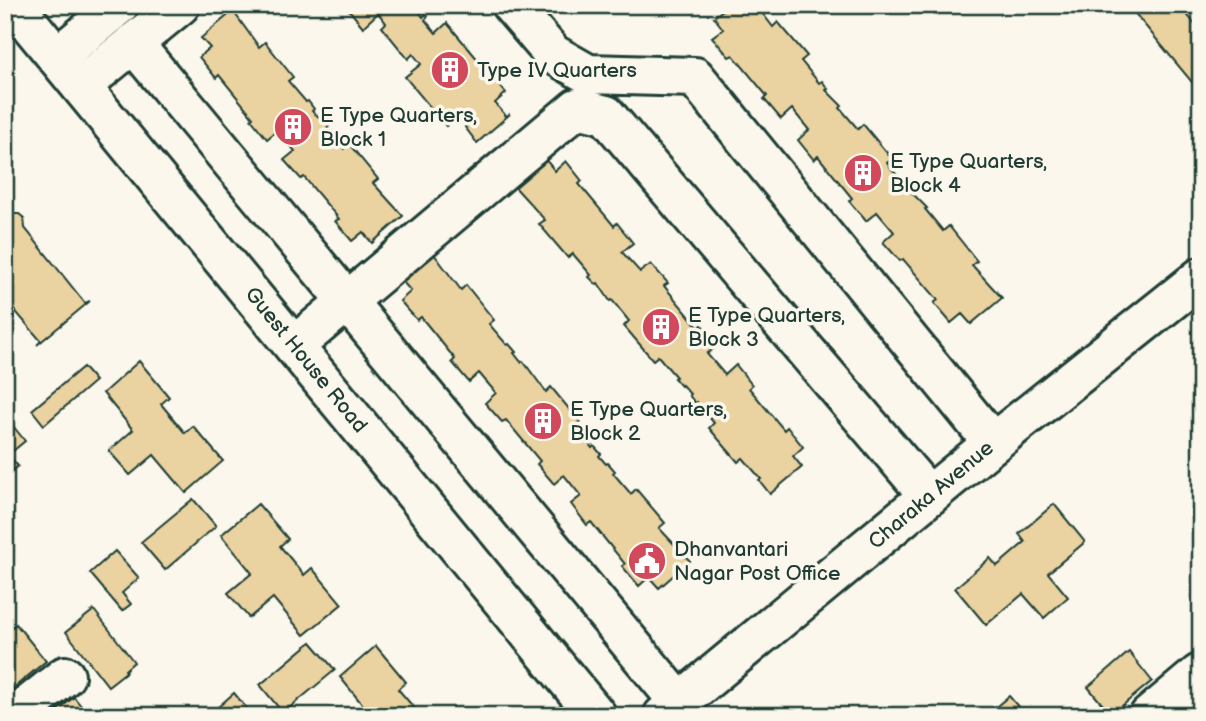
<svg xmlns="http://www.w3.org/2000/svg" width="1206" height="721" font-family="'Balsamiq Sans',sans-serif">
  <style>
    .building { fill: #ebd3a1; stroke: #1f3d34; stroke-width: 2 }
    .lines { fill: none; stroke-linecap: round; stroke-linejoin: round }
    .minor-casing { stroke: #1f3d34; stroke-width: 44 }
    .minor { stroke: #fbf7ec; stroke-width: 38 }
    .labels { text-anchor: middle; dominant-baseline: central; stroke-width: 7; stroke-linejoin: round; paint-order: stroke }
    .poi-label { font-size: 21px; fill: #1f3d34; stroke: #fbf7ec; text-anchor: start }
    .street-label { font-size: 21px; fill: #1f3d34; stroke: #fbf7ec }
  </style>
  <rect width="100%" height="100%" fill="#fbf7ec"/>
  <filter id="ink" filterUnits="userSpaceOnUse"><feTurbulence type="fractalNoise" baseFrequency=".0143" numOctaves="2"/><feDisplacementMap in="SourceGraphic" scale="14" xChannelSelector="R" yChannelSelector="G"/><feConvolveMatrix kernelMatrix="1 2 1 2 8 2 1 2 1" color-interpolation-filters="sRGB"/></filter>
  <g filter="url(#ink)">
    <!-- building -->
    <g class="building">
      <path d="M345 5H414L423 17 426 14 428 16 425 20 436 33 447 23 506 93 495 103 506 116 510 114 477 143 465 127 470 122 462 112 446 126 405 77 421 64 413 54 408 59 382 27 386 23 378 13 363 27Z"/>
      <path d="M729 5H756L773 27 778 22 807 56 801 61 819 83 822 81 828 89 826 90 842 106 840 108 858 129 863 124 892 159 887 163 904 184 907 183 913 191 911 192 927 208 925 209 943 231 949 226 977 261 972 265 1002 298 971 324 962 314 951 323 934 303 938 300 903 259 900 261 883 242 894 232 877 212 866 221 849 201 852 198 818 156 814 160 798 140 809 130 792 109 781 119 764 99 767 96 733 55 729 57 712 37 723 29 714 17Z"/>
      <path d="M1128 5H1179L1201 31V93Z"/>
      <path d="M233 11 259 47 265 42 293 77 288 81 306 102 308 101 314 109 312 111 329 126 327 128 344 149 350 145 378 179 373 183 403 216 372 243 363 232 352 241 335 221 339 219 304 177 301 179 284 160 295 151 278 130 267 139 251 119 253 117 219 75 216 78 199 57 210 48 201 38Z"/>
      <path d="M546 160 555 171 566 161 582 181 579 184 614 226 617 223 633 243 622 252 640 272 651 264 668 283 664 286 699 328 702 325 718 345 707 354 725 375 736 365 752 385 749 388 784 430 787 427 803 447 793 456 802 467 770 494 759 480 761 479 743 458 738 462 709 428 714 423 697 402 695 403 689 395 690 394 682 385 681 386 674 378 676 377 658 356 653 360 624 326 629 321 612 300 610 301 598 283 596 284 589 277 591 275 573 254 568 258 539 224 545 220 514 186Z"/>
      <path d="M11 214H19L24 218 25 228 85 303 90 301 37 345 41 341 5 299V218Z"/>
      <path d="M434 254 461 290 466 285 494 320 489 324 507 345 509 344 516 352 514 353 521 362 523 361 546 392 551 387 580 422 574 426 592 448 594 446 601 454 599 456 606 464 608 463 615 471 613 473 631 494 636 489 665 523 659 528 690 561 659 588 649 577 639 586 622 566 625 564 591 522 587 525 571 504 581 496 564 475 554 484 537 464 540 461 506 420 502 422 485 403 496 393 479 373 469 382 452 362 455 359 421 317 417 320 400 301 411 291 402 281Z"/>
      <path d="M139 361 169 397 161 404 185 433 193 426 223 461 186 493 154 455 130 475 109 451 133 430 103 393Z"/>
      <path d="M83 367 95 381 44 425 32 410Z"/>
      <path d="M13 426 25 441 8 455 18 466 8 474 5 470V433Z"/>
      <path d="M193 499 216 526 165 570 141 542Z"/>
      <path d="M258 504 288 539 280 546 304 575 312 568 342 604 304 635 273 598 249 618 228 593 252 573 221 535Z"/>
      <path d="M1054 504 1085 542 1048 573 1068 597 1044 618 1023 594 986 625 955 588 990 558 997 566 1025 542 1019 534Z"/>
      <path d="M115 551 139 578 122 593 131 604 122 611 90 573Z"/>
      <path d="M94 610 134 662 125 670 126 672 108 686 66 632Z"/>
      <path d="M16 624 46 661 5 695V633Z"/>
      <path d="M311 642 335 670 283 713 260 685Z"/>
      <path d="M376 646 406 682 398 689 421 716H370L371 715 340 677Z"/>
      <path d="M1129 652 1152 681 1111 715 1088 687Z"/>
      <path d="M234 693 253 716H210L209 715Z"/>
      <path d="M1009 696 1026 716H985Z"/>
      <path d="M74 697 89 716H51Z"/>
      <path d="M813 708 820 716H804Z"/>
    </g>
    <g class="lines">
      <!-- minor casing -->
      <g class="minor-casing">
        <g id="minor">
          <path d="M14 5 597 716"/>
          <path d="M511 5 553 54 588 74 695 77 993 443"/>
          <path d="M133 43 679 702"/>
          <path d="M57 57 119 5"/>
          <path d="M81 86 180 5"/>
          <path d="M294 346 577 108 606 115 929 496"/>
          <path d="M15 716 65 676"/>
          <path d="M663 716 993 443 1201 277"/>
          <path d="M1149 716 1199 674"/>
        </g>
      </g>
      <!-- minor -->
      <use href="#minor" class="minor"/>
    </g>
  </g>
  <!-- icons -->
  <defs>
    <g id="building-disc" transform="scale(2.0125)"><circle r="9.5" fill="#d1495b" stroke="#fbf7ec"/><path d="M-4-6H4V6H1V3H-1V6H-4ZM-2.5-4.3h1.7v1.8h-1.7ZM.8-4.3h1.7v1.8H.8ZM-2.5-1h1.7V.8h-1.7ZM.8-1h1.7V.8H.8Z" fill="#fff"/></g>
    <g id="civic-disc" transform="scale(2.0125)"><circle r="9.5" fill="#d1495b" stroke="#fbf7ec"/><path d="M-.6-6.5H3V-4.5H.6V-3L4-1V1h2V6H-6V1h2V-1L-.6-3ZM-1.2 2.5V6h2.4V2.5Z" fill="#fff"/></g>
  </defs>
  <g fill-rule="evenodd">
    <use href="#building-disc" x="450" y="70"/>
    <use href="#building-disc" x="293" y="127"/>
    <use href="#building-disc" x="863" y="173"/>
    <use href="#building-disc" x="661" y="327"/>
    <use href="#building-disc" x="543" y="421"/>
    <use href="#civic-disc" x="647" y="561"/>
  </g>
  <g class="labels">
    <!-- poi labels -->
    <g class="poi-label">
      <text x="477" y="70">Type IV Quarters</text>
      <text x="320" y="115">E Type Quarters,<tspan x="320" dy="24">Block 1</tspan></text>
      <text x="890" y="161">E Type Quarters,<tspan x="890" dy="24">Block 4</tspan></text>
      <text x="688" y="315">E Type Quarters,<tspan x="688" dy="24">Block 3</tspan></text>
      <text x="570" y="409">E Type Quarters,<tspan x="570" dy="24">Block 2</tspan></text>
      <text x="674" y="549">Dhanvantari<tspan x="674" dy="24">Nagar Post Office</tspan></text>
    </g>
    <!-- street labels -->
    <g class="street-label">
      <text transform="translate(306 360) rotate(51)">Guest House Road</text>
      <text transform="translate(931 495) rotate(-40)">Charaka Avenue</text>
    </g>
  </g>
  <!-- margin -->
  <rect width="1206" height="721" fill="none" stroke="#fbf7ec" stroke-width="28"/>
  <rect x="14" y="14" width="1178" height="693" fill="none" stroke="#1f3d34" stroke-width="2.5" filter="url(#ink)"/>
</svg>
